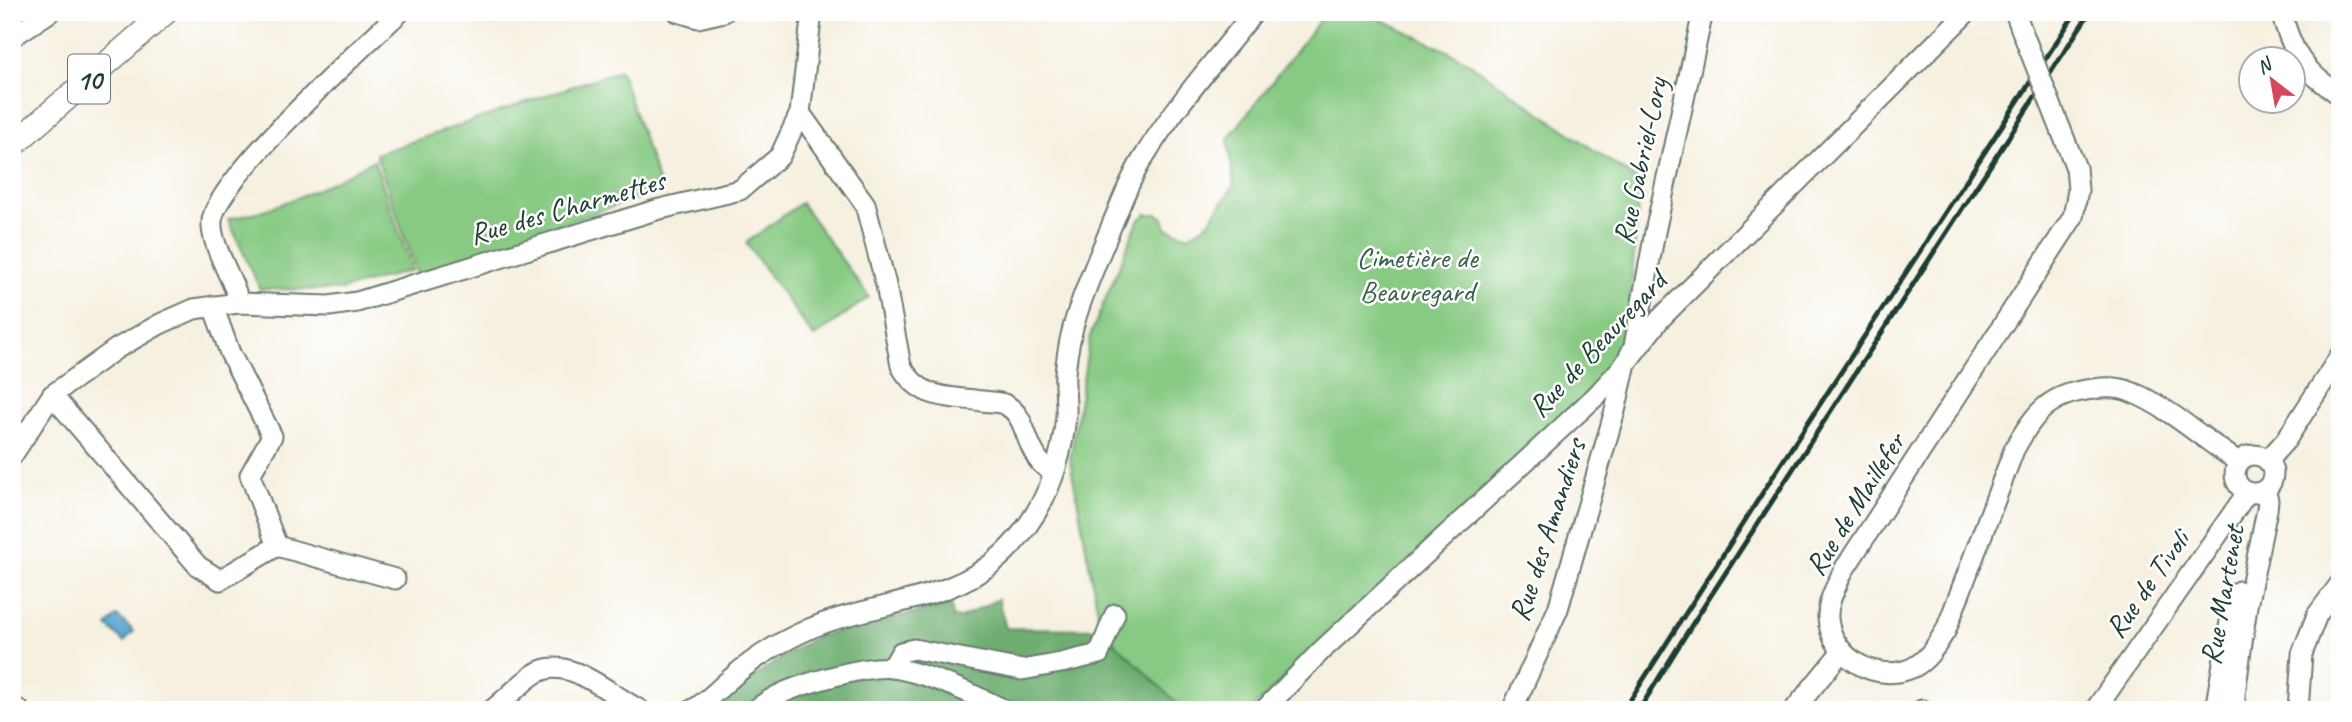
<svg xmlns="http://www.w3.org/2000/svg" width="2352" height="722" font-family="Caveat,sans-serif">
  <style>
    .green { fill: #88ca83; stroke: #54845c; stroke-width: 2 }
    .forest { fill: #6eae71; stroke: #467652; stroke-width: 2 }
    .water { fill: #57a4d0; stroke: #3b7082; stroke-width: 2 }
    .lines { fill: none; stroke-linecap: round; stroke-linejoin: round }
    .minor-casing { stroke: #6a7c70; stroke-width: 23 }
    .major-casing { stroke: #6a7c70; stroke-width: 26 }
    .minor { stroke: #fff; stroke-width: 19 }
    .major { stroke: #fff; stroke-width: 23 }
    .rail { stroke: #1f3d34; stroke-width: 5 }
    .minor-bridge-casing { stroke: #6a7c70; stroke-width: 23; stroke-linecap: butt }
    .minor-bridge { stroke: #fff; stroke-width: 19 }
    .labels { text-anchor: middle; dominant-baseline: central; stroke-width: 5; stroke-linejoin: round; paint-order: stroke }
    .shield { fill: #fff; stroke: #627771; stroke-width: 2 }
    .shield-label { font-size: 28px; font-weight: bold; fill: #1f3d34 }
    .street-label { font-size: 30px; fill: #1f3d34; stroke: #fff }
    .park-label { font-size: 30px; fill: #396048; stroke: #fff }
  </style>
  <rect width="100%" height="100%" fill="#fff"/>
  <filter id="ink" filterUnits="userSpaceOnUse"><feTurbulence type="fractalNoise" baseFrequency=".0143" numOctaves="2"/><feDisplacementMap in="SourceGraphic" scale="14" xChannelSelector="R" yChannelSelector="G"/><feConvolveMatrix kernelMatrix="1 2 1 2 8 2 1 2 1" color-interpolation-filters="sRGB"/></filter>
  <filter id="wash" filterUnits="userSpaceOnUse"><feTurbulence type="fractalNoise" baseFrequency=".00686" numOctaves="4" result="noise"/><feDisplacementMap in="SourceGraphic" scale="28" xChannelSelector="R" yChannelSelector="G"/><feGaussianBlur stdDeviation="1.57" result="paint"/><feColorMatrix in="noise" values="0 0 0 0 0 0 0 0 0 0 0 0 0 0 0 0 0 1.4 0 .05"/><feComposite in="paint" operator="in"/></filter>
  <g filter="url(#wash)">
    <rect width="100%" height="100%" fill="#f6f0e0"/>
    <!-- green -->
    <g class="green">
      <path d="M1326 12H1366L1462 58 1640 182 1627 339 1592 388 1251 710H1184L1101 629 1070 460 1090 336 1138 221 1146 214H1157L1163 218 1166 228 1189 236 1209 222 1234 185 1228 139Z"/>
      <path d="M620 70 661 190 417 274 376 154Z"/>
      <path d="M374 160 412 270 341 290 260 289 228 219C276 210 331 184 374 160Z"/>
      <path d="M801 203 869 297 814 337 746 243Z"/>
    </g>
    <!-- forest -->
    <path class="forest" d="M998 599 1006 628 1101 629 1184 710H718L739 689 769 666 815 637 951 604 953 618H961Z"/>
    <!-- water -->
    <path class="water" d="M117 616 134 631 124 642 107 626Z"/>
  </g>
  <g filter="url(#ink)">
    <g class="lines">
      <!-- minor casing -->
      <g class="minor-casing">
        <g id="minor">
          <path d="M678 12 698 18 724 12"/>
          <path d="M2015 12 2022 31"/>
          <path d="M2281 12C2293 54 2303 71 2340 95"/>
          <path d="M12 37 50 12"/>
          <path d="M800 113 865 204 886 285 901 366C921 401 948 396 982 401 989 402 998 402 1004 404 1025 414 1024 437 1035 454 1039 463 1046 468 1054 473"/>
          <path d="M2076 168 2078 190 2073 217 1843 571C1837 586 1827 601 1828 618 1831 658 1878 685 1914 667 1929 659 1937 644 1946 630L2014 450C2034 412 2051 393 2094 389 2107 387 2119 387 2131 392 2168 406 2205 441 2239 462"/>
          <path d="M238 303 236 292C229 273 210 241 212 221 215 181 365 45 400 12"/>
          <path d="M213 306 230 353 272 436 250 475 277 546"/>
          <path d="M52 395 198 566 220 580 277 546 395 579"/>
          <circle cx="2254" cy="474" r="19"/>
          <path d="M12 456 52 395 116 349 160 324 194 309 238 303 329 306 357 302 656 210 740 190 780 156 800 113 812 12"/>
          <path d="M2268 460 2286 440 2340 356"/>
          <path d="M892 668 901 652 914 649 1022 670 1061 663 1099 654 1115 614"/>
          <path d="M12 706 19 710"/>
          <path d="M492 710C506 699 519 685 533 675 566 651 611 696 640 710"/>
          <path d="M692 710C707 702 716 691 729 680 752 659 780 642 809 629 873 601 952 604 1004 553 1042 516 1061 468 1066 416 1067 402 1064 388 1065 373 1067 353 1071 331 1078 311 1088 281 1101 252 1113 222 1122 201 1130 179 1142 160 1174 107 1216 60 1254 12"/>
          <path d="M755 710C761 706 767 701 773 698 795 685 869 664 893 668 926 673 975 695 1005 710"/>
          <path d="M1264 710 1320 652 1597 395 1626 363 1660 319 1967 12"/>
          <path d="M1512 710 1558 609 1616 407 1626 363 1634 346 1655 232 1703 12"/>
          <path d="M1794 710 1842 651"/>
          <path d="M1922 710H1923"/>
          <path d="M2095 710 2247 493"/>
          <path d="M2215 710 2231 616 2239 591"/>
          <path d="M2235 710V694L2247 606 2267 510 2268 500 2265 490"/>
          <path d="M2298 710 2302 654 2317 615 2340 584"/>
        </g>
      </g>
      <!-- major casing -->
      <g class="major-casing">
        <path id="major" d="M12 146 166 12"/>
      </g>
      <!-- minor -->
      <use href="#minor" class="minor"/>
      <!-- major -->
      <use href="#major" class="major"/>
      <!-- rail -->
      <g class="rail">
        <path d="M1624 710 1779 467 2076 12"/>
        <path d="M1639 710 1693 623 2090 12"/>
      </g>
      <!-- minor-bridge casing -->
      <g class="minor-bridge-casing">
        <path id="minor-bridge" d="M2022 31 2076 168"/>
      </g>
      <!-- minor-bridge -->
      <use href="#minor-bridge" class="minor-bridge"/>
    </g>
  </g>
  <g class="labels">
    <!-- shield labels -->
    <rect class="shield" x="68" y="54.5" width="42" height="49" rx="5"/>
    <g class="shield-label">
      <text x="89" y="79">10</text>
    </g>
    <!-- street labels -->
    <g class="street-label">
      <text transform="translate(1640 161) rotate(-78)">Rue Gabriel-Lory</text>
      <text transform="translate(567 207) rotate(-16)">Rue des Charmettes</text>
      <text transform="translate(1597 344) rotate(-47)">Rue de Beauregard</text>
      <text transform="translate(1855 504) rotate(-58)">Rue de Maillefer</text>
      <text transform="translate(1547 530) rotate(-72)">Rue des Amandiers</text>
      <text transform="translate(2147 584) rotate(-55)">Rue de Tivoli</text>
      <text transform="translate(2222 595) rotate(-80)">Rue Martenet</text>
    </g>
    <!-- park labels -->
    <g class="park-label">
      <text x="1417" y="257">Cimetière de<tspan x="1417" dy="34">Beauregard</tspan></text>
    </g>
  </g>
  <!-- margin -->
  <rect width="2352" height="722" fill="none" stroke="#fff" stroke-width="42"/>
  <!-- north arrow -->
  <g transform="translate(2272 80) rotate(329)"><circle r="33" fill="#ffffff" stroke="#a5b1ae" stroke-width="2"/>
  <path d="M0-5L12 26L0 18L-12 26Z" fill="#d1495b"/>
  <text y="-10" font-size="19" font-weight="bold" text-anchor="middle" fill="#1f3d34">N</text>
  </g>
</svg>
